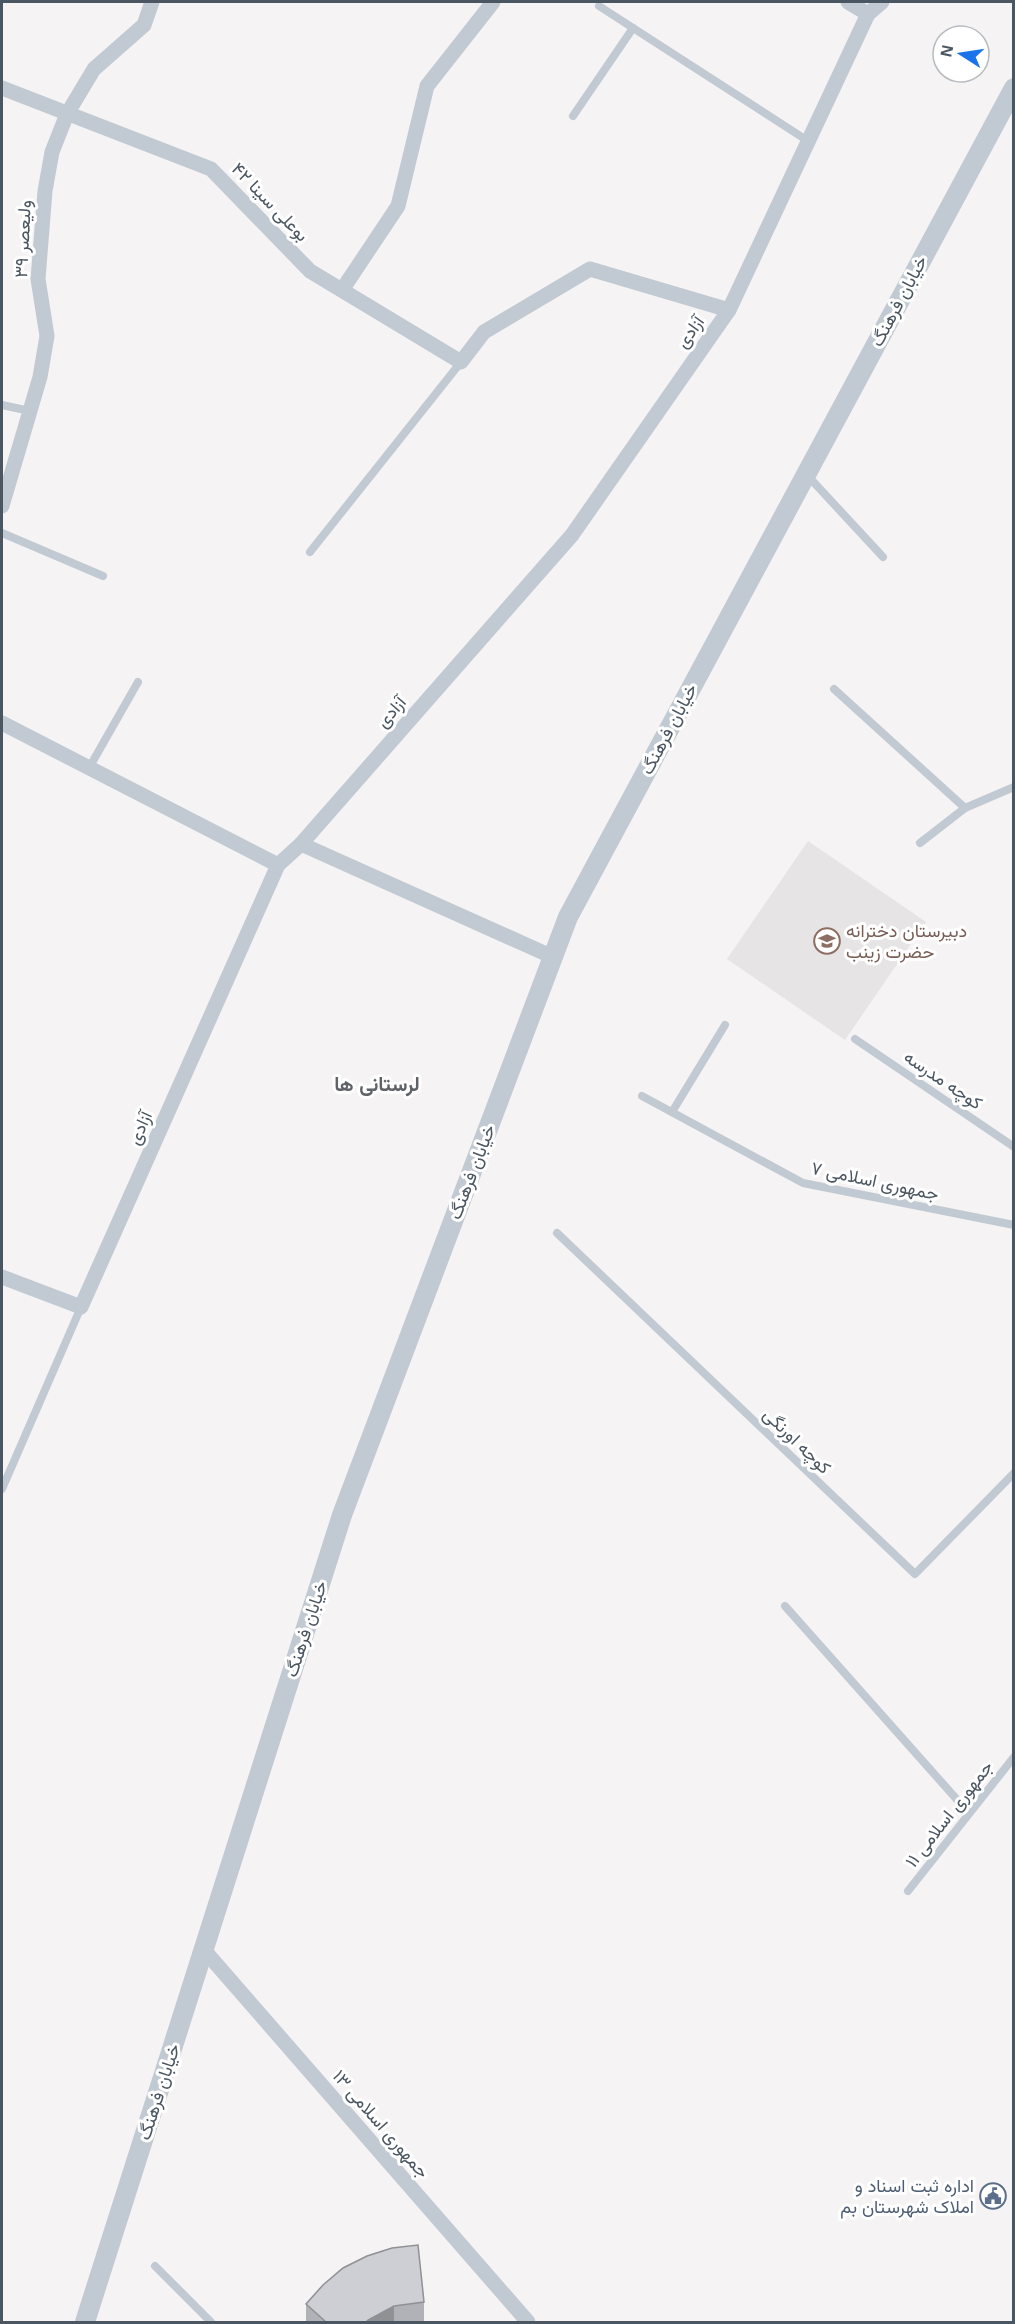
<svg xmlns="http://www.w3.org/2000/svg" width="1015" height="2324" font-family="Helvetica,Vazirmatn,sans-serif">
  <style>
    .education { fill: #e6e4e5 }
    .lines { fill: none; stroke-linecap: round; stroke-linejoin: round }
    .service { stroke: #c1cad2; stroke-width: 8 }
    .minor { stroke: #c1cad2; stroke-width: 15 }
    .tertiary { stroke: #c1cad2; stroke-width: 20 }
    .wall { fill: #b0b2b7 }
    .shaded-wall { fill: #909195 }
    .building { fill: #cdcfd5; stroke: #909195; stroke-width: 1.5 }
    .labels { text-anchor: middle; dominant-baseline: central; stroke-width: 6; stroke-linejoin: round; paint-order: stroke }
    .street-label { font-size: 18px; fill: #4a5661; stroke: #fff }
    .education-label { font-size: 18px; fill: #785e54; stroke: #fff; text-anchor: start }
    .service-label { font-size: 18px; fill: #4e5e75; stroke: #fff; text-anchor: end }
    .neighbourhood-label { font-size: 20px; font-weight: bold; fill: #5f6368; stroke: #fff }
  </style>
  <rect width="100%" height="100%" fill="#f5f3f3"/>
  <!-- education -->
  <path class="education" d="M808 841 926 922 845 1040 727 959Z"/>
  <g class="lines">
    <!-- service -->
    <g class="service">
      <path d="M599 6 808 141"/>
      <path d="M573 116 633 28"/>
      <path d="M2 405 30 411"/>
      <path d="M807 475 883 557"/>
      <path d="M2 533 103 576"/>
      <path d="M310 552 461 362"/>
      <path d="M834 689 965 808"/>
      <path d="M89 768 138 682"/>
      <path d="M920 843 965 808 1014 787"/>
      <path d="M855 1039 1014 1147"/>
      <path d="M642 1096 803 1183 1014 1225"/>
      <path d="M672 1112 725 1025"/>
      <path d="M557 1233 915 1574 1014 1473"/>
      <path d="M2 1489 81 1307"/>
      <path d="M785 1606 968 1812"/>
      <path d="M908 1891 1014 1757"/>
      <path d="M155 2266 211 2322"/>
    </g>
    <!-- minor -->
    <g class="minor">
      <path d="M848 2 868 14"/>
      <path d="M2 88 211 169 310 271 461 362 484 332 590 269 729 310"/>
      <path d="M342 290 398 206 427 86 493 2"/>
      <path d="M2 506 40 377 47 336 38 279 45 191 52 152 67 114 94 69 144 25 152 2"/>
      <path d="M2 723 278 865"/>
      <path d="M301 844 553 957"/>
      <path d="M2 1277 81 1307 278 865 301 844 572 535 729 310 868 14 882 2"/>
      <path d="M204 1950 528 2322"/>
    </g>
    <!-- tertiary -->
    <path class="tertiary" d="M85 2322 342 1515 568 917 1014 88"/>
  </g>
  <!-- wall -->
  <path class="wall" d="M424 2302V2322H306V2304Z"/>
  <!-- shaded-wall -->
  <path class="shaded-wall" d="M394 2306V2322H366L368 2320Z"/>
  <!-- building -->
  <path class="building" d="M418 2245 424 2302 394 2306 368 2320 366 2322H326L306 2304 323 2285 343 2268 367 2256 392 2248Z"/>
  <!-- icons -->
  <defs>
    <g id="school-ring" transform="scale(1.35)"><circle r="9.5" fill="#fff" stroke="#8d6e63" stroke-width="1.5"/><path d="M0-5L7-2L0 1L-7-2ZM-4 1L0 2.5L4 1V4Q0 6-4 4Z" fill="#8d6e63"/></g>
    <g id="civic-ring" transform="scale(1.35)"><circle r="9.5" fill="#fff" stroke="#5c6f8a" stroke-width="1.5"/><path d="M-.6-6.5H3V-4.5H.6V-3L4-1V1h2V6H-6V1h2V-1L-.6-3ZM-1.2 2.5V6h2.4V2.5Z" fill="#5c6f8a"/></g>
  </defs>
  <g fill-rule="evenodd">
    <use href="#school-ring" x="827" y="941"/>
    <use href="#civic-ring" x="993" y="2196"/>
  </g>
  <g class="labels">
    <!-- street labels -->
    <g class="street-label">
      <text transform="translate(270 202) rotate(46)">بوعلی سینا ۴۲</text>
      <text transform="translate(23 239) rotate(-87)">ولیعصر ۳۹</text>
      <text transform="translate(899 301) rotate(-62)">خیابان فرهنگ</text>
      <text transform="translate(690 332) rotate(-55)">آزادی</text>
      <text transform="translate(391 712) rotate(-49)">آزادی</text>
      <text transform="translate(669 729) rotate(-62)">خیابان فرهنگ</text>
      <text transform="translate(943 1080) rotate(34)">کوچه مدرسه</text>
      <text transform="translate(140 1128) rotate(-66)">آزادی</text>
      <text transform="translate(472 1172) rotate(-69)">خیابان فرهنگ</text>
      <text transform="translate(875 1181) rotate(12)">جمهوری اسلامی ۷</text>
      <text transform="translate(797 1441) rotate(44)">کوچه اورنگی</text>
      <text transform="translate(306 1629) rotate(-72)">خیابان فرهنگ</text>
      <text transform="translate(949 1814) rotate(-52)">جمهوری اسلامی ۱۱</text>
      <text transform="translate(159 2092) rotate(-72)">خیابان فرهنگ</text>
      <text transform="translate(381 2124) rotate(49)">جمهوری اسلامی ۱۳</text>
    </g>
    <!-- education labels -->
    <g class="education-label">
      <text x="846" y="931">دبیرستان دخترانه<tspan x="846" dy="21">حضرت زینب</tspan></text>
    </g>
    <!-- service labels -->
    <g class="service-label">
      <text x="974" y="2186">اداره ثبت اسناد و<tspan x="974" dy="21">املاک شهرستان بم</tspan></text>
    </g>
    <!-- neighbourhood labels -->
    <g class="neighbourhood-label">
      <text x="377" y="1084">لرستانی ها</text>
    </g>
  </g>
  <!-- border -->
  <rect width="1015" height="2324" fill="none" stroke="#4a5661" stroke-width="6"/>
  <!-- north arrow -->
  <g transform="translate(961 54) rotate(282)"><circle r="28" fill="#ffffff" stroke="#b7bbc0" stroke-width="1.5"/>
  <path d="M0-4.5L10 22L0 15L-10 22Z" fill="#1a73e8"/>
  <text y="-9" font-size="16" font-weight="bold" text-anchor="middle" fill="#4a5661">N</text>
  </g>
</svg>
